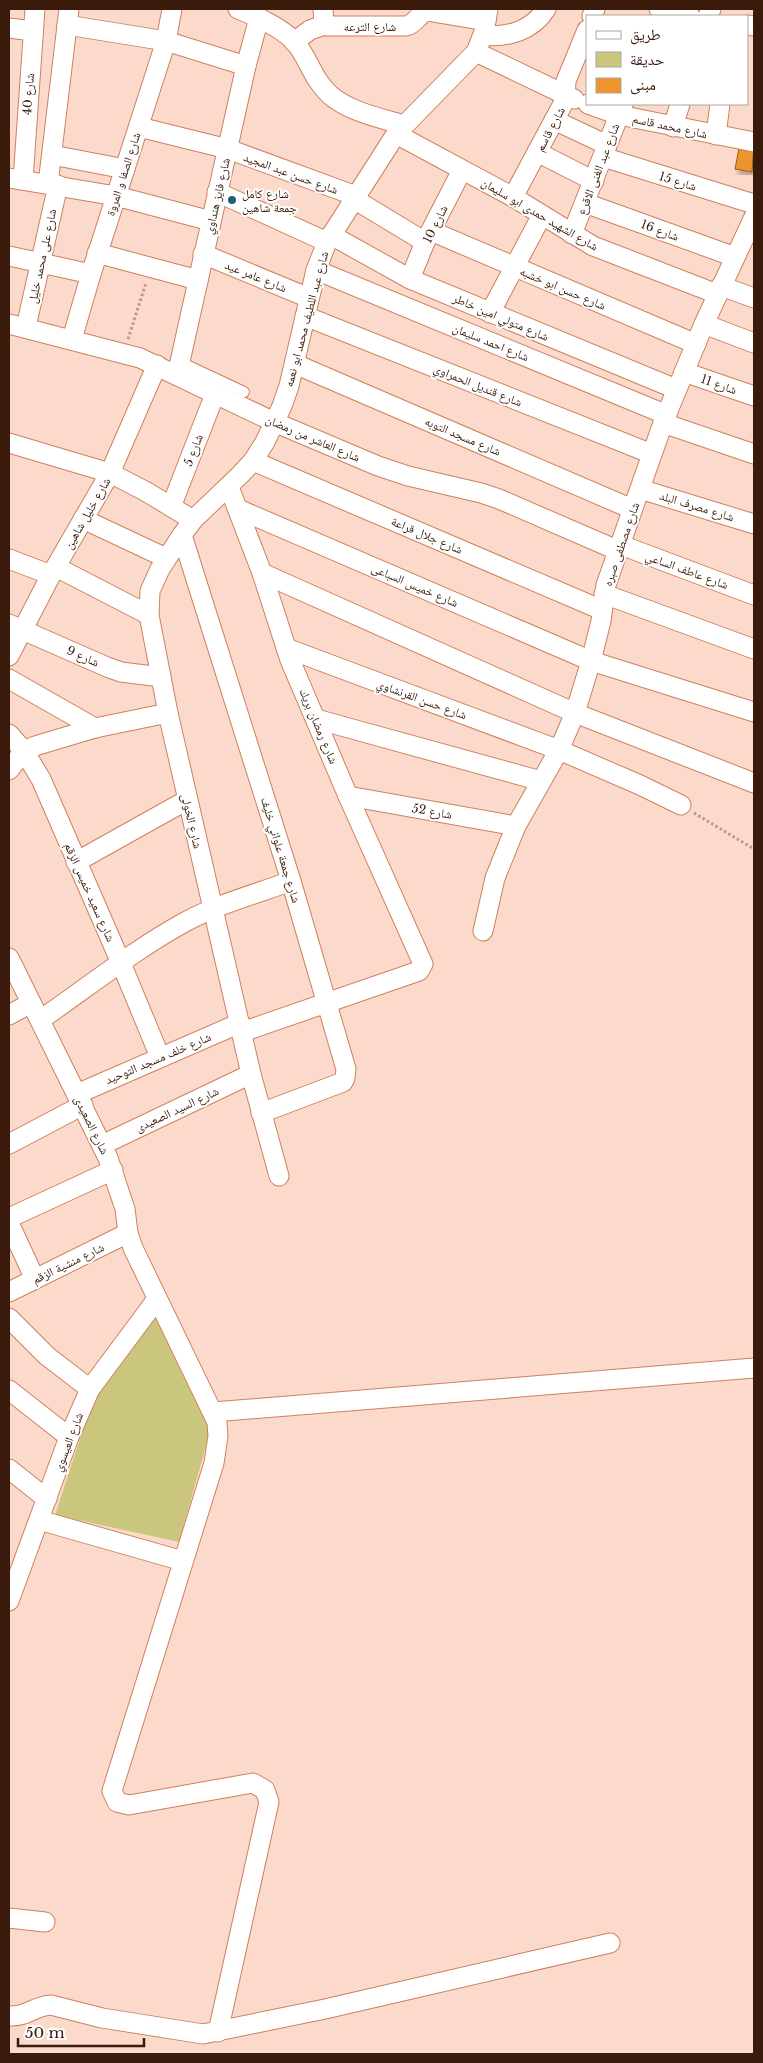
<svg xmlns="http://www.w3.org/2000/svg" width="763" height="2063" font-family="'Libre Baskerville','Noto Naskh Arabic',serif">
  <style>
    .green { fill: #cbc67e }
    .building { fill: #ec952d; stroke: #955b15; filter: url(#shadow) }
    .lines { fill: none; stroke-linecap: round; stroke-linejoin: round }
    .lane-casing { stroke: #ce805c; stroke-width: 12 }
    .street-casing { stroke: #ce805c; stroke-width: 21 }
    .path { stroke: #ba998a; stroke-width: 3; stroke-dasharray: 2.5 2.5; stroke-linecap: butt }
    .lane { stroke: #fff; stroke-width: 10 }
    .street { stroke: #fff; stroke-width: 19 }
    .poi-dot { fill: #1f5e74; stroke: #fff; stroke-width: 2 }
    .labels { text-anchor: middle; dominant-baseline: central; stroke-width: 4; stroke-linejoin: round; paint-order: stroke }
    .street-label { font-size: 12px; fill: #391a0b; stroke: #fff }
    .poi-label { font-size: 12px; fill: #391a0b; stroke: #fff; text-anchor: start }
  </style>
  <defs>
    <filter id="shadow"><feDropShadow dx="3" dy="5.5" stdDeviation="2.5" flood-color="#0004"/></filter>
  </defs>
  <rect width="100%" height="100%" fill="#fcdacb"/>
  <!-- green -->
  <path class="green" d="M152 1312 180 1357 206 1410 210 1432 179 1542 55 1515 96 1390Z"/>
  <!-- building -->
  <path class="building" d="M740 143 754 146 752 172 735 169Z"/>
  <g class="lines">
    <!-- lane casing -->
    <g class="lane-casing">
      <path id="lane" d="M180 362 244 392"/>
    </g>
    <!-- street casing -->
    <g class="street-casing">
      <g id="street">
        <path d="M238 9C257 17 279 26 294 41 309 58 311 77 330 95 350 112 380 118 404 125"/>
        <path d="M323 9 324 25 327 26H406C416 24 418 14 427 11L486 21"/>
        <path d="M659 9 690 16"/>
        <path d="M592 16 595 9"/>
        <path d="M708 16 711 9"/>
        <path d="M67 25 166 41 246 66"/>
        <path d="M747 25 754 26"/>
        <path d="M9 28 33 31"/>
        <path d="M483 35C507 38 532 31 546 9"/>
        <path d="M294 42 310 30 324 25"/>
        <path d="M476 52 574 99"/>
        <path d="M588 104 619 115 754 142"/>
        <path d="M554 120 607 145"/>
        <path d="M139 127 228 149 356 196"/>
        <path d="M673 127 680 104"/>
        <path d="M396 134 513 197 593 246 717 294"/>
        <path d="M716 135 720 104"/>
        <path d="M537 152 594 181"/>
        <path d="M52 155 125 169"/>
        <path d="M603 157 754 204"/>
        <path d="M9 178 116 196 211 221"/>
        <path d="M23 180 35 9"/>
        <path d="M48 184 69 9"/>
        <path d="M217 192 327 242"/>
        <path d="M513 197 565 100 566 81 587 30"/>
        <path d="M354 199 425 242"/>
        <path d="M585 203 735 257"/>
        <path d="M431 231 696 344"/>
        <path d="M572 234 623 105"/>
        <path d="M331 235 410 279 676 389"/>
        <path d="M97 253 198 280"/>
        <path d="M203 254 309 298"/>
        <path d="M9 256 91 274"/>
        <path d="M316 270 667 415"/>
        <path d="M410 279 425 242 462 170"/>
        <path d="M721 286 754 298"/>
        <path d="M490 313 542 215"/>
        <path d="M305 316 652 454"/>
        <path d="M9 324 140 358 274 422 378 466 408 476 481 493 499 499 619 551"/>
        <path d="M704 324 754 343"/>
        <path d="M26 327 58 185"/>
        <path d="M72 339 91 274 166 41 172 9"/>
        <path d="M295 364 632 509"/>
        <path d="M684 372 754 396"/>
        <path d="M177 375 246 66 259 18"/>
        <path d="M663 423 754 454"/>
        <path d="M9 443 110 473 145 491 193 520"/>
        <path d="M253 461 602 610"/>
        <path d="M229 487 262 573 290 660 348 796 423 964 419 971 242 1032"/>
        <path d="M640 489 754 524"/>
        <path d="M171 507 215 394"/>
        <path d="M238 509 591 661 754 712"/>
        <path d="M83 519 166 558"/>
        <path d="M182 535 291 881 346 1069 345 1078 343 1082 261 1113"/>
        <path d="M621 545 754 595"/>
        <path d="M9 559 51 575"/>
        <path d="M56 567 149 615"/>
        <path d="M262 573 575 713 754 783"/>
        <path d="M604 594 754 649"/>
        <path d="M9 624 107 667 121 672 161 677"/>
        <path d="M286 648 559 750 640 785 681 805"/>
        <path d="M9 656 51 575 110 473 157 365"/>
        <path d="M9 679 95 728"/>
        <path d="M316 719 541 781"/>
        <path d="M9 734 24 751 41 779 121 963 160 1057"/>
        <path d="M9 770 24 751 35 746 95 728 168 713"/>
        <path d="M348 796 516 826"/>
        <path d="M76 862 187 800"/>
        <path d="M483 931 495 878 516 826 559 750 575 713 591 661 601 621 606 585 663 423 704 324 754 217"/>
        <path d="M9 958 108 1158 125 1209 128 1233 133 1248 217 1422 218 1436 214 1463 112 1791 117 1802 129 1805 253 1783 265 1790 269 1802 218 2032"/>
        <path d="M9 1015 31 1003"/>
        <path d="M40 1020C88 987 134 950 185 922 218 904 256 894 291 881"/>
        <path d="M77 1094 240 1023"/>
        <path d="M9 1144 83 1105"/>
        <path d="M102 1145 251 1074"/>
        <path d="M279 1176 251 1074 168 713 149 615 150 591 160 569 182 535 193 520 240 475 253 461 265 442 282 406 289 386 316 270 327 242 396 134 476 52 484 32 488 9"/>
        <path d="M9 1218 113 1170"/>
        <path d="M9 1223 35 1279"/>
        <path d="M9 1292 128 1233"/>
        <path d="M9 1318 47 1356 90 1389"/>
        <path d="M9 1390 69 1437"/>
        <path d="M213 1412 754 1368"/>
        <path d="M9 1469 47 1499"/>
        <path d="M39 1520 183 1561"/>
        <path d="M9 1601 69 1437 90 1389 157 1299"/>
        <path d="M9 1918 45 1922"/>
        <path d="M9 2016C27 2017 34 2006 51 2005L102 2018 203 2034 325 2009 610 1943"/>
      </g>
    </g>
    <!-- path -->
    <g class="path">
      <path d="M128 339 146 283"/>
      <path d="M694 813 754 849"/>
    </g>
    <!-- lane -->
    <use href="#lane" class="lane"/>
    <!-- street -->
    <use href="#street" class="street"/>
  </g>
  <!-- markers -->
  <circle class="poi-dot" cx="232" cy="200" r="5"/>
  <g class="labels">
    <!-- street labels -->
    <g class="street-label">
      <text x="370" y="26">شارع الترعه</text>
      <text transform="translate(28 94) rotate(-86)">شارع 40</text>
      <text transform="translate(670 126) rotate(12)">شارع محمد قاسم</text>
      <text transform="translate(550 129) rotate(-62)">شارع قاسم</text>
      <text transform="translate(598 169) rotate(-69)">شارع عبد الغنى الاقرع</text>
      <text transform="translate(291 173) rotate(20)">شارع حسن عبد المجيد</text>
      <text transform="translate(123 174) rotate(-72)">شارع الصفا و المروة</text>
      <text transform="translate(678 181) rotate(17)">شارع 15</text>
      <text transform="translate(217 196) rotate(-77)">شارع فايز هنداوي</text>
      <text transform="translate(540 214) rotate(30)">شارع الشهيد حمدى ابو سليمان</text>
      <text transform="translate(435 224) rotate(-64)">شارع 10</text>
      <text transform="translate(660 230) rotate(20)">شارع 16</text>
      <text transform="translate(42 256) rotate(-78)">شارع على محمد خليل</text>
      <text transform="translate(256 276) rotate(22)">شارع عامر عيد</text>
      <text transform="translate(563 288) rotate(23)">شارع حسن ابو خشبه</text>
      <text transform="translate(501 317) rotate(23)">شارع متولي امين خاطر</text>
      <text transform="translate(306 319) rotate(-75)">شارع عبد اللطيف محمد ابو نعمه</text>
      <text transform="translate(491 342) rotate(22)">شارع احمد سليمان</text>
      <text transform="translate(719 384) rotate(19)">شارع 11</text>
      <text transform="translate(478 385) rotate(22)">شارع قنديل الحمراوي</text>
      <text transform="translate(463 436) rotate(23)">شارع مسجد التوبه</text>
      <text transform="translate(313 438) rotate(23)">شارع العاشر من رمضان</text>
      <text transform="translate(193 450) rotate(-69)">شارع 5</text>
      <text transform="translate(697 506) rotate(17)">شارع مصرف البلد</text>
      <text transform="translate(87 513) rotate(-60)">شارع خليل شاهين</text>
      <text transform="translate(427 535) rotate(23)">شارع جلال قراعة</text>
      <text transform="translate(621 544) rotate(-71)">شارع مصطفى صبره</text>
      <text transform="translate(687 570) rotate(20)">شارع عاطف الساعي</text>
      <text transform="translate(415 585) rotate(23)">شارع خميس السباعى</text>
      <text transform="translate(83 656) rotate(24)">شارع 9</text>
      <text transform="translate(422 699) rotate(20)">شارع حسن القرنشاوي</text>
      <text transform="translate(319 726) rotate(67)">شارع رمضان بريك</text>
      <text transform="translate(432 811) rotate(10)">شارع 52</text>
      <text transform="translate(192 821) rotate(77)">شارع الخولى</text>
      <text transform="translate(281 850) rotate(73)">شارع جمعة علواني خليف</text>
      <text transform="translate(90 892) rotate(66)">شارع سعيد خميس الزقم</text>
      <text transform="translate(158 1058) rotate(-23)">شارع خلف مسجد التوحيد</text>
      <text transform="translate(177 1109) rotate(-25)">شارع السيد الصعيدى</text>
      <text transform="translate(92 1125) rotate(64)">شارع الصعيدى</text>
      <text transform="translate(68 1263) rotate(-26)">شارع منشية الزقم</text>
      <text transform="translate(68 1442) rotate(-69)">شارع العيسوي</text>
    </g>
    <!-- poi labels -->
    <g class="poi-label">
      <text x="242" y="193">شارع كامل<tspan x="242" dy="14">جمعة شاهين</tspan></text>
    </g>
  </g>
  <!-- border -->
  <rect width="763" height="2063" fill="none" stroke="#391a0b" stroke-width="20"/>
  <!-- legend -->
  <rect x="586" y="15" width="162" height="90" fill="#ffffff" stroke="#b0a39d"/>
  <rect x="596" y="31" width="25" height="8" fill="#ffffff" stroke="#b0a39d"/>
  <text x="630" y="40" font-size="15" fill="#391a0b">طريق</text>
  <rect x="596" y="52" width="25" height="15" fill="#cbc67e" stroke="#b0a39d"/>
  <text x="630" y="65" font-size="15" fill="#391a0b">حديقة</text>
  <rect x="596" y="78" width="25" height="15" fill="#ec952d" stroke="#b0a39d"/>
  <text x="630" y="90" font-size="15" fill="#391a0b">مبنى</text>
  <!-- scale -->
  <path d="M18 2038v8h126v-8" fill="none" stroke="#391a0b" stroke-width="2.5"/>
  <text x="25" y="2038" font-size="15" fill="#391a0b" stroke="#ffffff" stroke-width="4" paint-order="stroke">50 m</text>
</svg>
